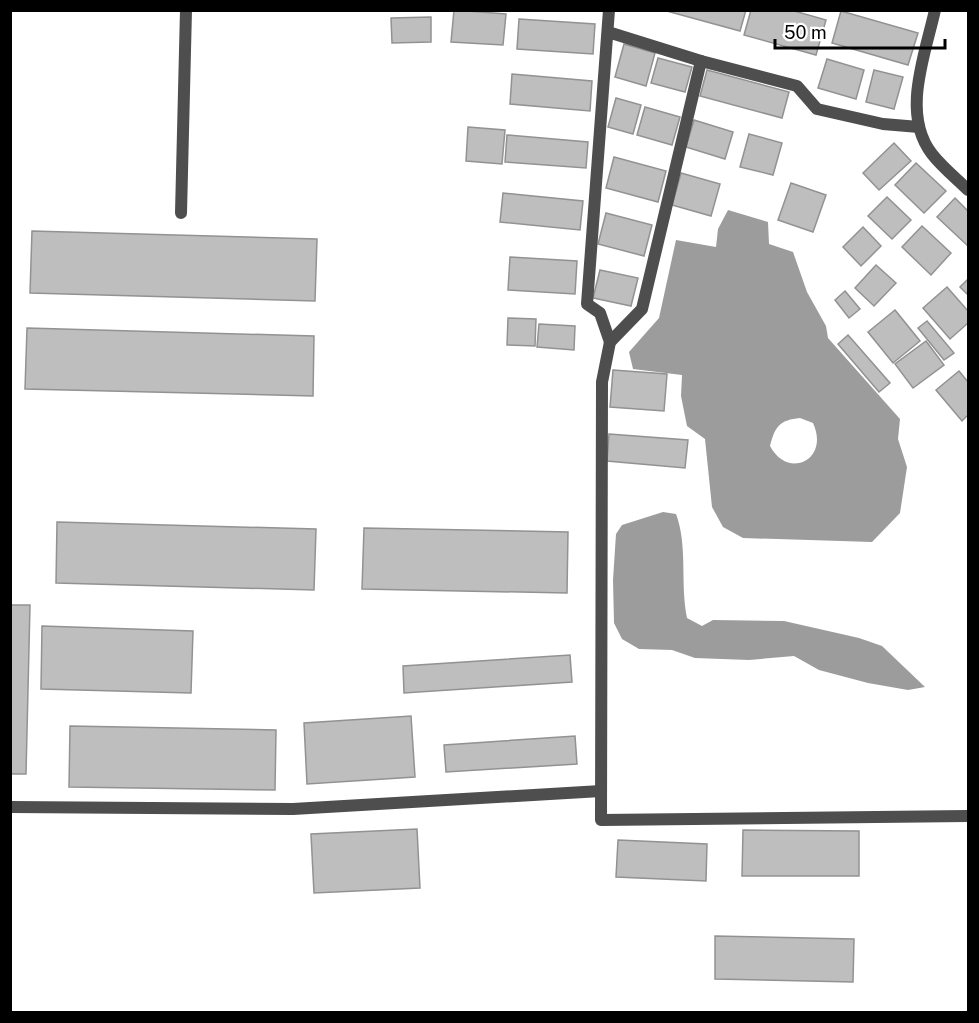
<svg xmlns="http://www.w3.org/2000/svg" width="979" height="1023" font-family="'Public Sans',sans-serif">
  <style>
    .water { fill: #9c9c9c; fill-rule: evenodd }
    .building { fill: #bebebe; stroke: #929292; stroke-width: 1.5 }
    .lines { fill: none; stroke-linecap: round; stroke-linejoin: round }
    .service { stroke: #4e4e4e; stroke-width: 12 }
    .minor { stroke: #4e4e4e; stroke-width: 12 }
    .tertiary { stroke: #4e4e4e; stroke-width: 12 }
  </style>
  <rect width="100%" height="100%" fill="#fff"/>
  <!-- water -->
  <g class="water">
    <path d="M728 210 768 222 769 244 793 252 807 292 826 326 828 338 900 419 898 439 907 467 900 513 872 542 743 538 723 527 712 507 705 439 687 426 681 396 682 375 633 369 629 352 659 318 676 240 716 247 718 229ZM800 418 813 423C830 460 788 480 770 446 775 426 780 420 800 418Z"/>
    <path d="M663 512 676 514C688 546 680 584 687 618L702 626 713 620 784 621 859 638 882 646 925 687 908 690 868 683 819 670 794 656 749 660 695 658 672 650 639 649 622 639 614 623 613 580 616 534 622 525Z"/>
  </g>
  <!-- building -->
  <g class="building">
    <path d="M454 10 506 14 503 45 451 42Z"/>
    <path d="M663 10H746L740 31Z"/>
    <path d="M751 10H791L826 20 816 55 744 35Z"/>
    <path d="M841 11 918 33 908 65 832 43Z"/>
    <path d="M431 17V42L392 43 391 18Z"/>
    <path d="M519 19 595 24 593 54 517 49Z"/>
    <path d="M624 44 655 53 646 86 615 77Z"/>
    <path d="M658 58 692 67 685 92 651 83Z"/>
    <path d="M827 59 864 70 856 99 818 88Z"/>
    <path d="M707 70 789 92 782 118 700 96Z"/>
    <path d="M874 70 903 77 894 109 866 102Z"/>
    <path d="M512 74 592 81 590 111 510 104Z"/>
    <path d="M616 98 641 105 633 134 608 127Z"/>
    <path d="M645 107 680 117 672 145 637 135Z"/>
    <path d="M694 120 733 132 725 159 686 147Z"/>
    <path d="M468 127 505 130 502 164 466 161Z"/>
    <path d="M749 134 782 143 773 175 740 167Z"/>
    <path d="M507 135 588 142 586 168 505 162Z"/>
    <path d="M894 143 911 161 879 190 863 173Z"/>
    <path d="M614 157 666 171 658 202 606 188Z"/>
    <path d="M916 163 946 191 924 213 895 185Z"/>
    <path d="M681 173 720 184 711 216 672 205Z"/>
    <path d="M791 183 826 195 813 232 778 220Z"/>
    <path d="M503 193 583 201 580 230 500 222Z"/>
    <path d="M887 197 911 220 892 239 868 216Z"/>
    <path d="M955 198 968 211V246L937 217Z"/>
    <path d="M606 213 652 225 644 256 598 244Z"/>
    <path d="M922 226 951 253 931 275 902 247Z"/>
    <path d="M863 227 881 246 861 266 843 247Z"/>
    <path d="M32 231 317 239 315 301 30 293Z"/>
    <path d="M510 257 577 261 575 294 508 290Z"/>
    <path d="M876 265 896 283 874 306 855 288Z"/>
    <path d="M600 270 638 278 631 306 593 298Z"/>
    <path d="M968 279V295L960 287Z"/>
    <path d="M947 287 968 311V323L950 339 923 308Z"/>
    <path d="M845 291 860 309 849 318 835 300Z"/>
    <path d="M895 310 920 341 893 363 868 332Z"/>
    <path d="M508 318 536 319 535 346 507 345Z"/>
    <path d="M927 321 954 353 944 360 918 328Z"/>
    <path d="M539 324 575 326 574 350 537 347Z"/>
    <path d="M27 328 314 336 313 396 25 389Z"/>
    <path d="M848 335 890 383 879 392 838 344Z"/>
    <path d="M926 341 944 365 913 388 895 364Z"/>
    <path d="M613 370 667 374 664 411 610 407Z"/>
    <path d="M959 371 968 382V415L962 421 936 390Z"/>
    <path d="M609 434 688 440 685 468 607 461Z"/>
    <path d="M57 522 316 529 314 590 56 583Z"/>
    <path d="M364 528 568 532 567 593 362 589Z"/>
    <path d="M10 605H30L26 774H10Z"/>
    <path d="M42 626 193 631 191 693 41 689Z"/>
    <path d="M570 655 572 682 404 693 403 666Z"/>
    <path d="M411 716 415 777 307 784 304 723Z"/>
    <path d="M70 726 276 730 275 790 69 787Z"/>
    <path d="M575 736 577 764 446 772 444 745Z"/>
    <path d="M417 829 420 888 314 893 311 834Z"/>
    <path d="M743 830 859 831V876H742Z"/>
    <path d="M618 840 707 844 706 881 616 877Z"/>
    <path d="M715 936 854 939 853 982 715 979Z"/>
  </g>
  <g class="lines">
    <!-- service -->
    <g class="service">
      <path d="M181 213 186 10"/>
      <path d="M10 807 293 809 601 791"/>
    </g>
    <!-- minor -->
    <g class="minor">
      <path d="M609 10 587 304 600 313 610 342"/>
      <path d="M608 32 701 61"/>
      <path d="M919 127 883 124 817 109 797 86 701 61 642 309 610 342 602 382 601 820 968 816"/>
    </g>
    <!-- tertiary -->
    <path class="tertiary" d="M935 10C925 55 901 114 932 154 942 167 957 179 968 190"/>
  </g>
  <!-- border -->
  <rect width="979" height="1023" fill="none" stroke="#000000" stroke-width="24"/>
  <!-- scale -->
  <path d="M775 39v9h170v-9" fill="none" stroke="#000000" stroke-width="3"/>
  <text x="784" y="39" font-size="18" fill="#000000" stroke="#ffffff" stroke-width="4.5" paint-order="stroke">50 m</text>
</svg>
